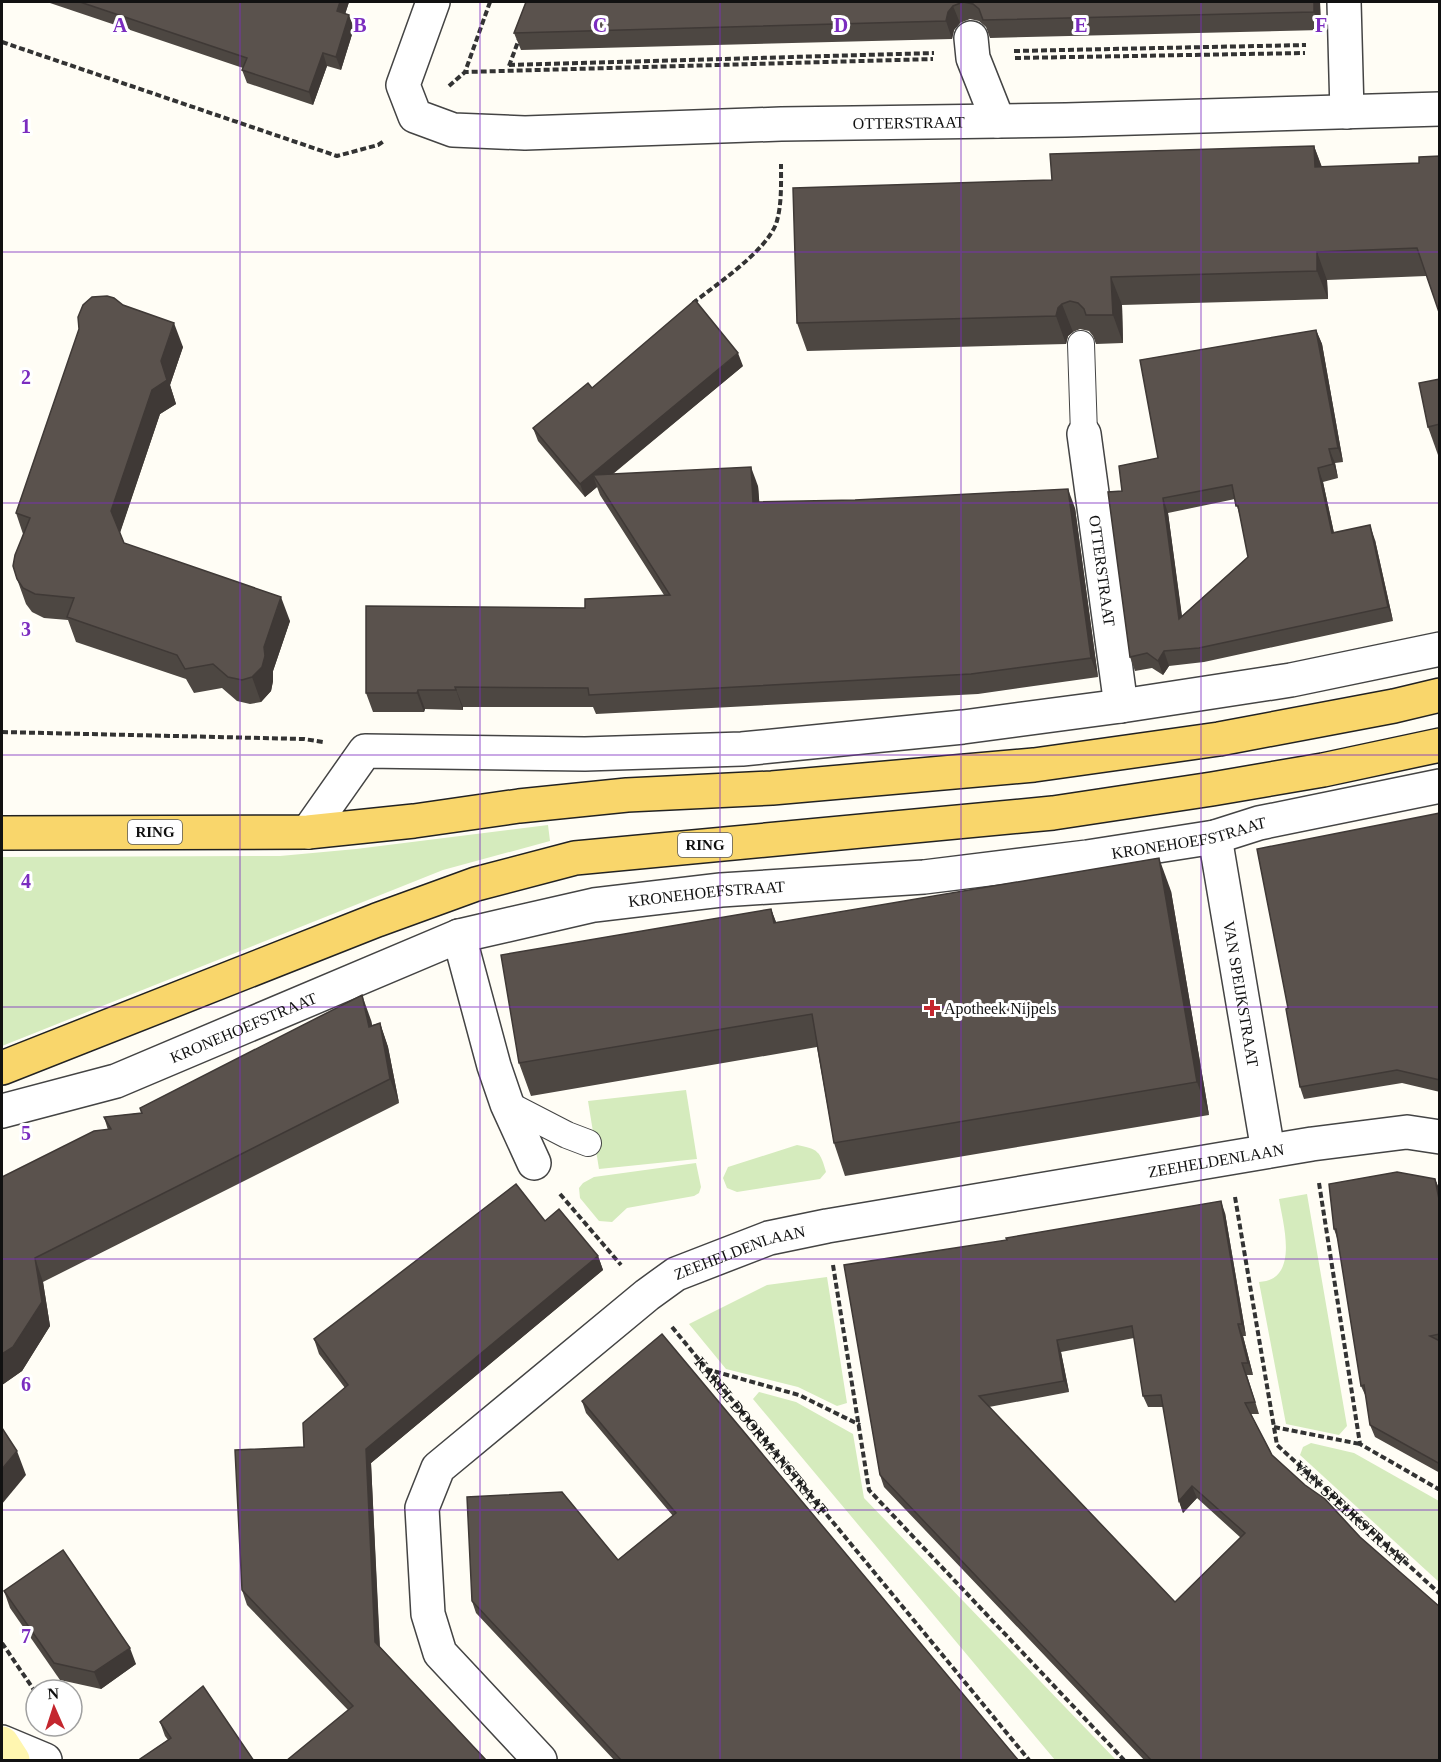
<svg xmlns="http://www.w3.org/2000/svg" width="1441" height="1762" font-family="Georgia,serif">
  <style>
    .green { fill: #d5ebbd }
    .lines { fill: none; stroke-linecap: round; stroke-linejoin: round }
    .service-casing { stroke: #444; stroke-width: 28 }
    .minor-casing { stroke: #444; stroke-width: 36 }
    .secondary-casing { stroke: #333; stroke-width: 36 }
    .primary-casing { stroke: #222; stroke-width: 36 }
    .path { stroke: #333; stroke-width: 4; stroke-dasharray: 6 3; stroke-linecap: butt }
    .service { stroke: #fff; stroke-width: 26 }
    .minor { stroke: #fff; stroke-width: 33 }
    .secondary { stroke: #fff6b0; stroke-width: 33 }
    .primary { stroke: #f9d66b; stroke-width: 33 }
    .wall { fill: #4d4742; fill-rule: evenodd }
    .shaded-wall { fill: #3f3936 }
    .building { fill: #5a524d; stroke: #3f3936; stroke-width: 1.5; fill-rule: evenodd }
    .grid { fill: none; stroke: #7b2cbf; stroke-width: 1.5; stroke-opacity: 0.55 }
    .poi-dot { fill: #c4262e; stroke: #fff; stroke-width: 2 }
    .labels { text-anchor: middle; dominant-baseline: central; stroke-width: 6; stroke-linejoin: round; paint-order: stroke }
    .shield { fill: #fff; stroke: #585858; stroke-width: 1.5 }
    .shield-label { font-size: 15px; font-weight: bold; fill: #111 }
    .street-label { font-size: 16px; fill: #111; stroke: #fff }
    .poi-label { font-size: 16px; fill: #111; stroke: #fff; text-anchor: start }
    .grid-label { font-size: 20px; text-anchor: middle; font-weight: bold; fill: #7b2cbf; stroke: #fff; stroke-width: 6; stroke-linejoin: round; paint-order: stroke }
  </style>
  <rect width="100%" height="100%" fill="#fffdf5"/>
  <!-- green -->
  <g class="green">
    <path d="M548 825 550 841 443 870 2 1046V857L280 856 356 849Z"/>
    <path d="M686 1090 697 1159 599 1169 588 1101Z"/>
    <path d="M797 1145C818 1149 820 1151 826 1172L820 1179 737 1192 727 1188 723 1178 728 1167Z"/>
    <path d="M696 1163 701 1187 699 1193 694 1196 627 1208 612 1222 599 1221 580 1198 579 1188 583 1183 594 1177Z"/>
    <path d="M1307 1194 1347 1426 1339 1435 1286 1424 1259 1282C1300 1280 1283 1224 1279 1199Z"/>
    <path d="M827 1277 847 1403 837 1406 798 1387 726 1369 689 1324 767 1285Z"/>
    <path d="M759 1392 796 1402 853 1434 864 1498 1116 1760H1055L753 1399Z"/>
    <path d="M1311 1443 1354 1453 1439 1501V1582L1300 1455 1303 1447Z"/>
  </g>
  <g class="lines">
    <!-- service casing -->
    <g class="service-casing">
      <g id="service">
        <path d="M1081 344 1084 434"/>
        <path d="M507 1104 567 1135 588 1143"/>
      </g>
    </g>
    <!-- minor casing -->
    <g class="minor-casing">
      <g id="minor">
        <path id="s3" d="M433 2 403 85 415 116 453 130 525 133 781 124 1066 120 1440 109"/>
        <path d="M1344 2 1347 112"/>
        <path d="M971 38 973 58 998 121"/>
        <path id="s4" d="M1084 434 1121 706"/>
        <path d="M308 832 365 751 585 754 742 749 963 727 1121 706 1291 680 1440 649"/>
        <path id="s5" d="M1215 837 1268 1151"/>
        <path d="M459 936 494 1066 507 1104 534 1163"/>
        <path id="s6" d="M2 1111 116 1081 459 936 594 905 721 890 924 877 1087 857 1215 837 1259 823 1440 786"/>
        <path d="M2 1742 45 1760"/>
        <path id="s7" d="M540 1760 440 1653 428 1614 422 1508 438 1468 647 1295 676 1274 769 1238 827 1226 1312 1144 1407 1132 1440 1137"/>
      </g>
    </g>
    <!-- secondary casing -->
    <g class="secondary-casing">
      <path id="secondary" d="M2 1743 13 1760"/>
    </g>
    <!-- primary casing -->
    <g class="primary-casing">
      <g id="primary">
        <path d="M2 833 308 832 414 821 519 806 627 795 772 788 1034 765 1219 739 1394 706 1440 695"/>
        <path d="M2 1068 377 920 476 884 575 858 1053 813 1212 789 1323 770 1440 745"/>
      </g>
    </g>
    <!-- path -->
    <g class="path">
      <path d="M490 2 465 72 933 59"/>
      <path d="M2 42 337 156 378 145 384 141"/>
      <path d="M1014 51 1306 45"/>
      <path d="M1015 58 1305 53"/>
      <path d="M509 65 934 53"/>
      <path d="M509 66 519 39"/>
      <path d="M449 86 465 72"/>
      <path d="M693 303C717 284 765 252 776 224 782 206 781 183 781 164"/>
      <path d="M2 732 304 739 323 742"/>
      <path d="M1319 1183 1360 1444 1440 1490"/>
      <path d="M560 1194 621 1265"/>
      <path id="s1" d="M1235 1197 1277 1445 1440 1594"/>
      <path d="M833 1265 869 1490 1124 1760"/>
      <path id="s2" d="M672 1327 1029 1760"/>
      <path d="M706 1369 799 1395 860 1425"/>
      <path d="M1274 1427 1360 1444"/>
      <path d="M2 1643 36 1693"/>
    </g>
    <!-- service -->
    <use href="#service" class="service"/>
    <!-- minor -->
    <use href="#minor" class="minor"/>
    <!-- secondary -->
    <use href="#secondary" class="secondary"/>
    <!-- primary -->
    <use href="#primary" class="primary"/>
  </g>
  <!-- wall -->
  <g class="wall">
    <path d="M47 2H349L345 14 354 28 341 70 327 66 313 105 247 83 242 70 243 68Z"/>
    <path d="M526 2H1320L1321 30 990 38 986 27 979 21 970 19 960 23 954 30 952 39 521 50 514 33Z"/>
    <path d="M1314 146 1322 167 1419 163 1426 276 1327 280 1328 299 1122 305 1123 343 1096 344 1093 336 1089 331 1080 329 1073 332 1068 336 1066 344 807 351 797 323 1052 180Z"/>
    <path d="M123 305 183 347 170 385 176 404 160 414 120 533 124 543 290 621 273 671V681L271 691 261 702 250 704 237 701 222 688 194 693 186 679 76 642 68 620 44 618 32 612 26 604 17 579 23 534 16 513Z"/>
    <path d="M1316 330 1322 344 1343 462 1335 463 1338 478 1323 482 1334 533 1375 540 1393 621 1204 662 1169 666 1163 675 1152 668 1135 671 1130 657 1122 491 1158 458ZM1235 499 1241 520 1248 557 1182 616 1168 513Z"/>
    <path d="M743 366 613 474 758 486 759 502 1075 508 1098 677 978 694 596 714 593 707H463V710L425 709 424 712H373L366 693 585 608 664 595 600 495 597 487 585 497 538 441 533 428 592 388Z"/>
    <path d="M1440 379V454L1438 455 1428 427Z"/>
    <path d="M1440 813V1092L1402 1083 1304 1099 1300 1087 1288 1008Z"/>
    <path d="M1171 891 1209 1115 845 1176 834 1143 817 1047 531 1096 519 1063 771 909 776 922Z"/>
    <path d="M371 1020 372 1025 380 1023 388 1047 399 1103 43 1282 50 1326 22 1371 2 1385V1177L108 1130 104 1117 141 1113 140 1108Z"/>
    <path d="M1435 1179 1440 1191V1473L1375 1437 1370 1425 1366 1397 1361 1386 1338 1241 1334 1229Z"/>
    <path d="M1225 1213 1246 1336H1243L1253 1375H1247L1259 1414H1251L1272 1455 1360 1537 1440 1761H1145L884 1487 880 1475 844 1265ZM1134 1338 1143 1396 1148 1407H1163L1179 1501 1183 1513 1197 1498 1241 1538 1175 1602 989 1407 1069 1392 1061 1352Z"/>
    <path d="M545 1221 598 1256 603 1270 371 1463 380 1647 487 1761 348 1710 247 1605 242 1590 304 1447 345 1388 319 1354 314 1339Z"/>
    <path d="M582 1401 1019 1761H615L476 1613 472 1601 618 1560 673 1516 586 1413Z"/>
    <path d="M4 1591 136 1664 101 1689 60 1680 10 1608Z"/>
    <path d="M160 1722 254 1761H141L140 1759 168 1740 165 1736Z"/>
  </g>
  <!-- shaded-wall -->
  <g class="shaded-wall">
    <path d="M340 2H349L342 24 337 11Z"/>
    <path d="M1314 2H1320L1321 30 1314 12Z"/>
    <path d="M953 6 960 23 954 30 952 39 946 21 948 12Z"/>
    <path d="M349 15 354 28 341 70 336 57Z"/>
    <path d="M323 53 327 66 313 105 309 92Z"/>
    <path d="M1314 146 1324 174 1315 167Z"/>
    <path d="M1317 252 1327 280 1328 299 1317 271Z"/>
    <path d="M1111 277 1122 305 1123 343 1113 315Z"/>
    <path d="M1062 304 1073 332 1068 336 1066 344 1056 316 1058 308Z"/>
    <path d="M174 323 183 347 170 385 176 404 160 414 119 535 111 511Z"/>
    <path d="M1316 330 1322 344 1343 462 1338 448Z"/>
    <path d="M738 353 743 366 599 485 593 475 597 487 585 497 580 484Z"/>
    <path d="M1329 449 1335 463 1338 478 1333 464Z"/>
    <path d="M751 467 758 486 761 522 753 502Z"/>
    <path d="M1318 468 1323 482 1337 547 1332 533Z"/>
    <path d="M1068 489 1075 508 1098 677 1091 658Z"/>
    <path d="M1163 498 1168 513 1184 633 1179 619Z"/>
    <path d="M1370 525 1375 540 1393 621 1388 607Z"/>
    <path d="M281 597 290 621 273 671V681L271 691 261 702 252 677 264 647Z"/>
    <path d="M1164 651 1169 666 1163 675 1158 661Z"/>
    <path d="M455 687 463 707V710L456 690Z"/>
    <path d="M418 690 425 709 424 712 417 693Z"/>
    <path d="M1159 858 1171 891 1209 1115 1197 1082Z"/>
    <path d="M771 909 783 941 774 923Z"/>
    <path d="M362 995 371 1020 377 1051 369 1027Z"/>
    <path d="M380 1023 388 1047 399 1103 390 1079Z"/>
    <path d="M1435 1179 1440 1191V1204Z"/>
    <path d="M1221 1201 1225 1213 1246 1336 1242 1324Z"/>
    <path d="M598 1256 603 1270 371 1463 380 1656 375 1642 366 1449Z"/>
    <path d="M35 1258 43 1282 50 1326 22 1371 2 1385V1354Z"/>
    <path d="M1238 1324 1243 1336 1253 1375 1248 1363Z"/>
    <path d="M1057 1340 1061 1352 1069 1392 1064 1381Z"/>
    <path d="M17 1451 26 1475 2 1504V1469Z"/>
    <path d="M1192 1486 1197 1498 1183 1513 1179 1501Z"/>
    <path d="M130 1648 136 1664 101 1689 94 1672Z"/>
  </g>
  <!-- building -->
  <g class="building">
    <path d="M80 2H340L337 11 349 15 336 57 323 53 309 92 242 70 247 58Z"/>
    <path d="M526 2H1314V12L983 20 979 9 973 4 963 2 953 6 948 12 946 21 514 33Z"/>
    <path d="M1314 146 1315 167 1419 163V157L1440 156V315L1417 248 1317 252V271L1111 277 1113 315H1086L1084 309 1078 303 1070 301 1062 304 1058 308 1056 316 797 323 793 188 1052 180 1050 154Z"/>
    <path d="M107 296 114 298 123 305 174 323 161 361 167 380 152 390 111 511 124 543 281 597 264 647 265 656 262 667 252 677 242 680 228 677 213 664 185 669 177 655 67 617 74 598 35 594 23 588 17 579 13 566 15 555 30 518 16 513 79 329 78 317 83 305 92 297Z"/>
    <path d="M695 300 738 353 580 484 533 428 588 383 592 388Z"/>
    <path d="M1316 330 1338 448 1329 449 1333 464 1318 468 1332 533 1370 525 1388 607 1199 648 1164 651 1158 661 1147 653 1130 657 1108 492 1122 491 1119 466 1158 458 1140 360ZM1232 485 1236 506H1238L1248 557 1179 619 1163 498Z"/>
    <path d="M1440 379V424L1428 427 1419 383Z"/>
    <path d="M751 467 753 502 855 500 1068 489 1091 658 971 674 589 695 588 688 455 687 456 690H418L417 693H366V606L585 608V599L670 595 593 475Z"/>
    <path d="M1440 813V1080L1397 1070 1300 1087 1286 1009 1288 1008 1257 849Z"/>
    <path d="M1159 858 1197 1082 834 1143 812 1014 519 1063 501 955 771 909 774 923Z"/>
    <path d="M362 995 369 1027 380 1023 390 1079 35 1258 42 1302 13 1347 2 1354V1177L94 1131 111 1129 104 1117 142 1113 140 1108Z"/>
    <path d="M1397 1172 1435 1179 1440 1204V1334L1430 1336 1440 1341V1464L1370 1425 1364 1385 1361 1386 1336 1229H1334L1329 1184Z"/>
    <path d="M516 1184 545 1221 559 1209 598 1256 366 1449 375 1642 487 1761H286L353 1706 242 1590 235 1450 304 1447 303 1423 348 1385 314 1339Z"/>
    <path d="M1221 1201 1242 1324H1238L1248 1363H1242L1255 1402 1245 1403 1272 1455 1305 1485 1325 1499 1360 1537 1440 1607V1761H1152L880 1475 844 1265 1007 1240 1006 1238ZM1132 1326 1143 1396 1161 1395 1179 1501 1192 1486 1245 1533 1175 1602 979 1396 1064 1381 1057 1340Z"/>
    <path d="M662 1334 1019 1761H622L472 1601 467 1497 562 1492 618 1560 676 1513 582 1401Z"/>
    <path d="M2 1428 17 1451 2 1469Z"/>
    <path d="M63 1550 130 1648 94 1672 54 1663 4 1591Z"/>
    <path d="M203 1686 254 1761H141L140 1759 171 1738 160 1722Z"/>
  </g>
  <!-- grid -->
  <path class="grid" d="M240 2V1760M480 2V1760M720 2V1760M961 2V1760M1201 2V1760M2 252H1440M2 503H1440M2 755H1440M2 1007H1440M2 1259H1440M2 1510H1440"/>
  <!-- markers -->
  <path class="poi-dot" d="M929 999h6v6h6v6h-6v6h-6v-6h-6v-6h6z"/>
  <g class="labels">
    <!-- shield labels -->
    <g class="shield">
      <rect x="128" y="820" width="54" height="24" rx="4.5"/>
      <rect x="678" y="833" width="54" height="24" rx="4.5"/>
    </g>
    <g class="shield-label">
      <text x="155" y="832">RING</text>
      <text x="705" y="845">RING</text>
    </g>
    <!-- street labels -->
    <g class="street-label">
      <text stroke="none"><textPath href="#s3" startOffset="618">OTTERSTRAAT</textPath></text>
      <text stroke="none"><textPath href="#s4" startOffset="138">OTTERSTRAAT</textPath></text>
      <text stroke="none"><textPath href="#s6" startOffset="1228">KRONEHOEFSTRAAT</textPath></text>
      <text stroke="none"><textPath href="#s6" startOffset="742">KRONEHOEFSTRAAT</textPath></text>
      <text stroke="none"><textPath href="#s5" startOffset="159">VAN SPEIJKSTRAAT</textPath></text>
      <text stroke="none"><textPath href="#s6" startOffset="256">KRONEHOEFSTRAAT</textPath></text>
      <text stroke="none"><textPath href="#s7" startOffset="1197">ZEEHELDENLAAN</textPath></text>
      <text stroke="none"><textPath href="#s7" startOffset="711">ZEEHELDENLAAN</textPath></text>
      <text stroke="none"><textPath href="#s2" startOffset="141">KAREL DOORMANSTRAAT</textPath></text>
      <text stroke="none"><textPath href="#s1" startOffset="352">VAN SPEIJKSTRAAT</textPath></text>
    </g>
    <!-- poi labels -->
    <g class="poi-label">
      <text x="944" y="1008">Apotheek Nijpels</text>
    </g>
  </g>
  <g class="grid-label">
    <text x="120" y="32">A</text>
    <text x="360" y="32">B</text>
    <text x="600" y="32">C</text>
    <text x="841" y="32">D</text>
    <text x="1081" y="32">E</text>
    <text x="1321" y="32">F</text>
    <text x="26" y="133">1</text>
    <text x="26" y="384">2</text>
    <text x="26" y="636">3</text>
    <text x="26" y="888">4</text>
    <text x="26" y="1140">5</text>
    <text x="26" y="1391">6</text>
    <text x="26" y="1643">7</text>
  </g>
  <!-- border -->
  <rect width="1441" height="1762" fill="none" stroke="#111111" stroke-width="6"/>
  <!-- north arrow -->
  <g transform="translate(54 1708) rotate(357)"><circle r="28" fill="#ffffff" stroke="#a0a0a0" stroke-width="1.5"/>
  <path d="M0-4.5L10 22L0 15L-10 22Z" fill="#c4262e"/>
  <text y="-9" font-size="16" font-weight="bold" text-anchor="middle" fill="#111111">N</text>
  </g>
</svg>
